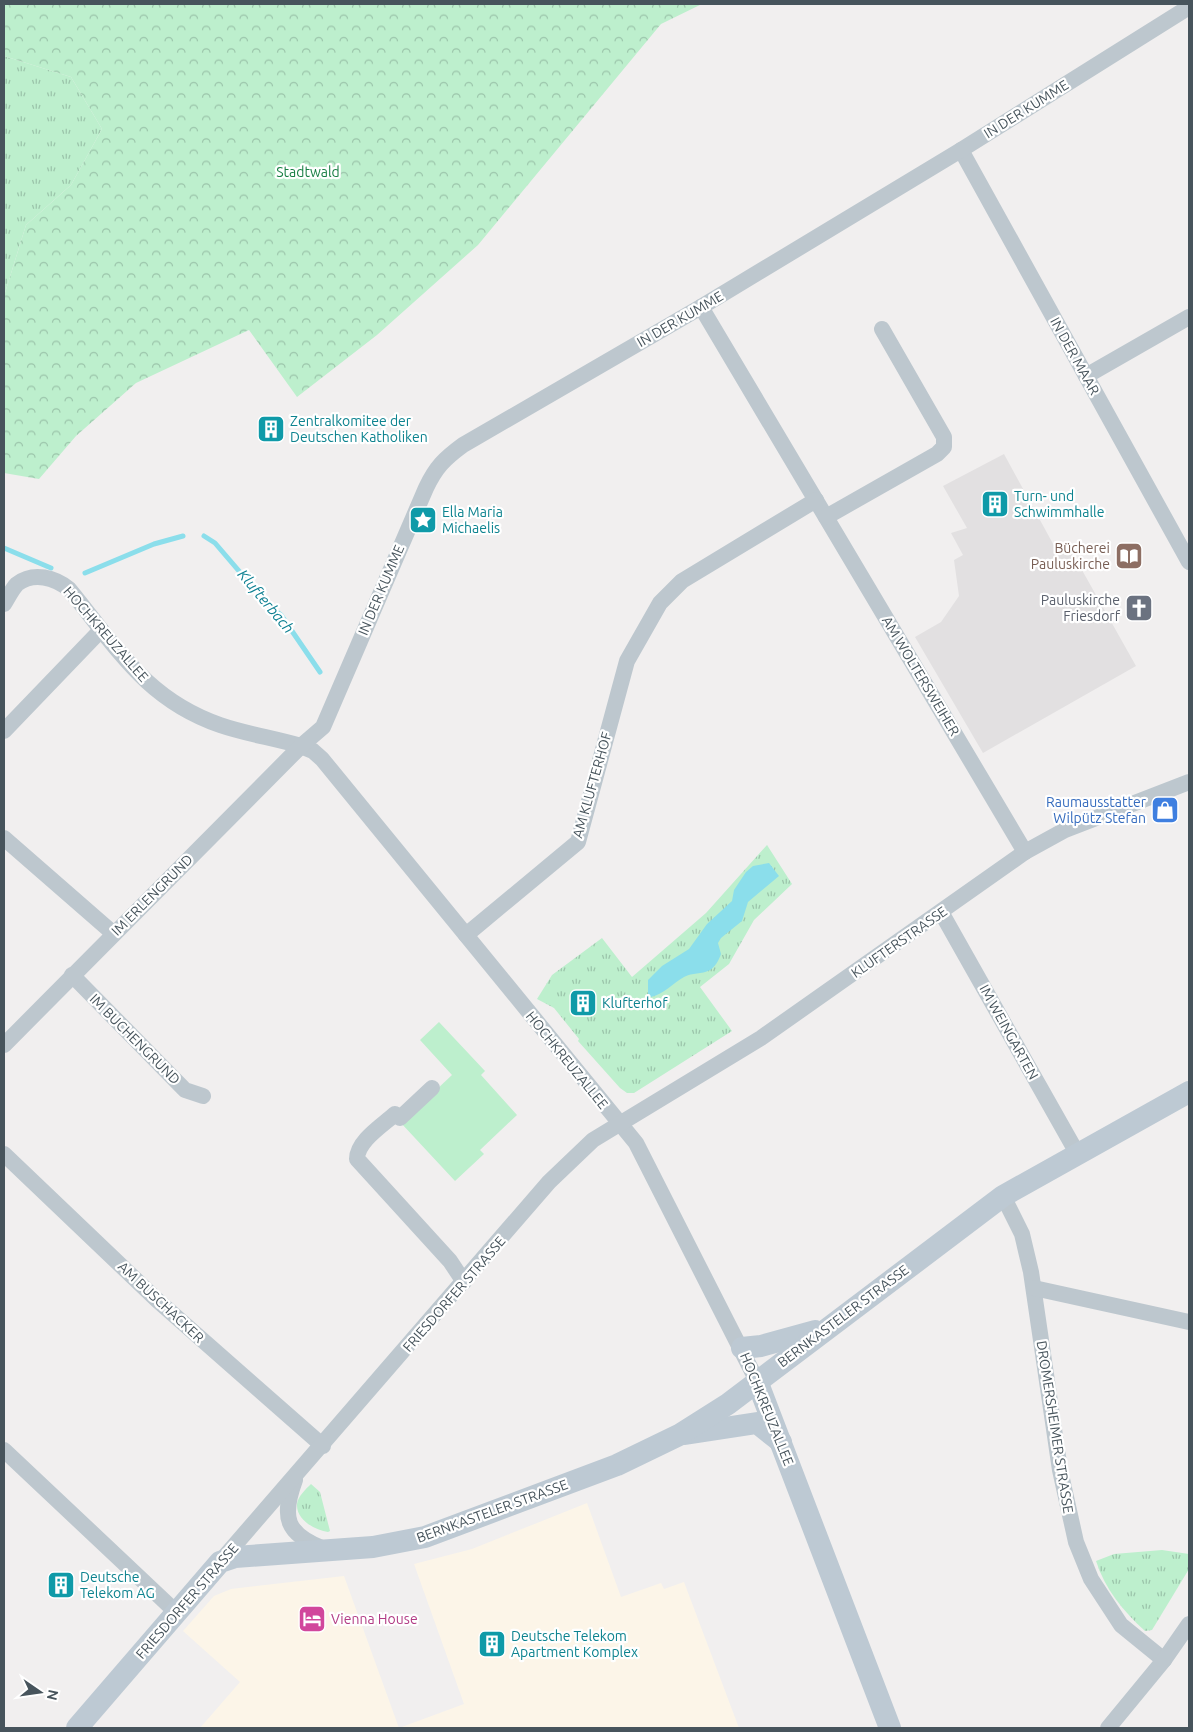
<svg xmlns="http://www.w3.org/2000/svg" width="1193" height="1732" font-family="Ubuntu,sans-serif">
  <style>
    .commercial { fill: #fcf5e8 }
    .education { fill: #e2e0e1 }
    .grass { fill: url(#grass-tufts) }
    .forest { fill: url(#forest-crowns) }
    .garden { fill: #bdefcd }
    .water { fill: #8bdeeb }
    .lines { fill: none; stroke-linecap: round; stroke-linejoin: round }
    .stream { stroke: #8bdeeb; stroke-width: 5 }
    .street { stroke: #bdc7ce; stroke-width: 16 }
    .secondary { stroke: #bdc9d3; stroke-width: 22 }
    .labels { text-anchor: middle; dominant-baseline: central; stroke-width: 4.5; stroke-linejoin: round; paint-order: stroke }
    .street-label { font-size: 14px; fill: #47545c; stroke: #fff }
    .park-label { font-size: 14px; fill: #187e43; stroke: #fff }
    .culture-label { font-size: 14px; fill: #0d838f; stroke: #fff; text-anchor: start }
    .education-label { font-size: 14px; fill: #785e54; stroke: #fff; text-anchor: end }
    .worship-label { font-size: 14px; fill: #5b616d; stroke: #fff; text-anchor: end }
    .shop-label { font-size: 14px; fill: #366cbe; stroke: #fff; text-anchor: end }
    .hotel-label { font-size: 14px; fill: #b23c85; stroke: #fff; text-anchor: start }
    .water-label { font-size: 15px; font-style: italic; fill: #0e8092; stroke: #fff }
  </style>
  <defs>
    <pattern id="grass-tufts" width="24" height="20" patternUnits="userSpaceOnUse" patternTransform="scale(1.25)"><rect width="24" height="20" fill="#bdefcd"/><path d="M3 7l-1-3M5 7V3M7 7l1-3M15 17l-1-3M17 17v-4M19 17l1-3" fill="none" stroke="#9bc4aa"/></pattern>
    <pattern id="forest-crowns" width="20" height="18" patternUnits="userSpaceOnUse" patternTransform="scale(1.25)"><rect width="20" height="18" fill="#bdefcd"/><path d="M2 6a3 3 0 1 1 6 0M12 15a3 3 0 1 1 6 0" fill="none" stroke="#9bc4aa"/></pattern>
  </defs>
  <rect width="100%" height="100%" fill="#f1efef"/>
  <!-- commercial -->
  <path class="commercial" d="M587 1503 621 1597 661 1583 664 1589 684 1582 739 1728H200L240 1682 183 1631 214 1596 231 1589 344 1576 399 1728 464 1704 414 1564 472 1549Z"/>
  <!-- education -->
  <path class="education" d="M1004 454 1058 553 1069 547 1136 666 983 753 915 637 941 622 959 596 954 560 963 555 951 533 967 528 943 486Z"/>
  <!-- grass -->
  <g class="grass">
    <path d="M4 56 71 77 102 129 71 185 26 225 4 296Z"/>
    <path d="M767 845 792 884 754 920 729 964 700 987 732 1031 634 1093H627L620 1088 578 1041 579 1039 554 1008 537 999 552 975 602 938 632 977 706 913Z"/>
    <path d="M311 1484 320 1492 330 1531 328 1532C315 1530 296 1520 297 1504 298 1496 306 1489 311 1484Z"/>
    <path d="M1162 1550 1189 1554V1569L1152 1630 1145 1631C1123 1611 1105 1589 1096 1561L1114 1554Z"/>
  </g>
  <!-- forest -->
  <path class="forest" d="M4 4H702L661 24 478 245 377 335 297 397 249 330 136 383 76 436 39 479 4 473V296L26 225 71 185 102 129 71 77 4 56Z"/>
  <!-- garden -->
  <path class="garden" d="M439 1022 485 1071 481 1075 517 1115 480 1150 484 1154 455 1181 401 1123 452 1075 420 1040Z"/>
  <!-- water -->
  <path class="water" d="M769 863 779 876 748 902 742 921 721 938 718 943 721 954C719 960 715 967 710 970 701 975 693 972 684 977 673 983 664 994 651 997L648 995V980L662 966 689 949 707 924 732 901 734 890 746 872 753 866Z"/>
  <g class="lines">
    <!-- stream -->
    <g class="stream">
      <path d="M204 536 215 543 268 605 281 615 320 672"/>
      <path d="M4 548 51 568"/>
      <path d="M85 573 154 544 183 536"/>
    </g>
    <!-- street -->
    <g class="street">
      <path d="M961 150 1189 562"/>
      <path d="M701 307 1025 852"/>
      <path d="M1086 376 1189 317"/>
      <path d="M826 517 937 454 944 447V437L882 329"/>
      <path d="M4 604C8 598 12 589 17 584 34 571 55 578 69 589 116 646 145 699 220 725 246 734 274 738 301 746L313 751 322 759 636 1143 757 1381"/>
      <path d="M4 731 101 630"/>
      <path d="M4 838 114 934"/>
      <path d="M941 912 1077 1153"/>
      <path d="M466 935 578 842 627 661 660 603 682 581 816 500"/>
      <path d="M72 975 185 1090 203 1096"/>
      <path d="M4 1045 301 746 323 727 426 488C436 467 444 459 463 445L701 307 961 150 1189 7"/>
      <path d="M432 1088 400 1118 395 1114C383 1125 357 1141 357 1159L450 1261 464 1282"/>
      <path d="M4 1154 157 1300 323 1446"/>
      <path d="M1003 1196 1022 1234 1031 1272 1060 1470 1076 1542 1091 1579 1121 1625 1164 1660"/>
      <path d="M1034 1288 1189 1322"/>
      <path d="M4 1450 177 1613"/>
      <path d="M295 1480C281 1518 286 1534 324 1549"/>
      <path d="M220 1562 549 1182 593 1140 761 1038 1025 852 1065 830 1189 782"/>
      <path d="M1108 1728 1164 1660 1189 1624"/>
    </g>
    <!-- secondary -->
    <g class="secondary">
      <path d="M742 1348 761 1346 815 1331"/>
      <path d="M757 1381 890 1728"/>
      <path d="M685 1434 757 1423 781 1442"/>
      <path d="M77 1728 220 1562 235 1557 373 1547 425 1537 617 1465 679 1435 728 1404 1003 1196 1189 1092"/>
    </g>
  </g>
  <!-- icons -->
  <defs>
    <g id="building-square" transform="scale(1.4375)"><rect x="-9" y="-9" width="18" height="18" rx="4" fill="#0f9aa8" stroke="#fff"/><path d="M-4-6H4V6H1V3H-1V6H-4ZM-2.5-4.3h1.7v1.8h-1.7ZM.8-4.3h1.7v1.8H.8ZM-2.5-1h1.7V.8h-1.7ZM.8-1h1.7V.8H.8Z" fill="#fff"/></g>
    <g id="sight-square" transform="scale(1.4375)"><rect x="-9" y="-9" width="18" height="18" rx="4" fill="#0f9aa8" stroke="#fff"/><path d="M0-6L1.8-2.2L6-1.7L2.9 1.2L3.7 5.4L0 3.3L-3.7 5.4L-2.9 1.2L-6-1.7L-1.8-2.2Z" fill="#fff"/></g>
    <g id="library-square" transform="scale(1.4375)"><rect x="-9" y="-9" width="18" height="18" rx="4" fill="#8d6e63" stroke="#fff"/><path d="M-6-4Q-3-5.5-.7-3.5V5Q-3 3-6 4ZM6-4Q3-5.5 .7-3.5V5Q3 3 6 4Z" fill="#fff"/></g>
    <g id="church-square" transform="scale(1.4375)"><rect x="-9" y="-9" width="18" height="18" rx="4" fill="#6b7280" stroke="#fff"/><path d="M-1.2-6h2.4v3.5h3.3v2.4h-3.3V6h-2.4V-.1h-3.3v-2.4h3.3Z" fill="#fff"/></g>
    <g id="shop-square" transform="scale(1.4375)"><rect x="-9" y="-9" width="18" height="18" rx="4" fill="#3f7fe0" stroke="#fff"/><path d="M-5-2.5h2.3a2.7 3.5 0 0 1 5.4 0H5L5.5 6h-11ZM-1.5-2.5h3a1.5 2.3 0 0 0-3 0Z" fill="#fff"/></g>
    <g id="hotel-square" transform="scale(1.4375)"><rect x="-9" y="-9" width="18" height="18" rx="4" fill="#d1479c" stroke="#fff"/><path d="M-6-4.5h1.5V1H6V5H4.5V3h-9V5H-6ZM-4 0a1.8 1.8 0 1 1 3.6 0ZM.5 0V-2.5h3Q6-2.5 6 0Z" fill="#fff"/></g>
  </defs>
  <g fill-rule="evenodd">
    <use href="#building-square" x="271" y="429"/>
    <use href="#building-square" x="995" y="504"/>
    <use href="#sight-square" x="423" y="520"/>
    <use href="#library-square" x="1129" y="556"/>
    <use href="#church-square" x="1139" y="608"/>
    <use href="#shop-square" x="1165" y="810"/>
    <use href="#building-square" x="583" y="1003"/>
    <use href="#building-square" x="61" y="1585"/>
    <use href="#hotel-square" x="312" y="1619"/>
    <use href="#building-square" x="492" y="1644"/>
  </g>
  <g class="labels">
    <!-- street labels -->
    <g class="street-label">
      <text transform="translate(1026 109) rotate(-32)">IN DER KUMME</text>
      <text transform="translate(680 319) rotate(-30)">IN DER KUMME</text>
      <text transform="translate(1075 356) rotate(61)">IN DER MAAR</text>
      <text transform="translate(381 590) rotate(-67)">IN DER KUMME</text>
      <text transform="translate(106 634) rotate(49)">HOCHKREUZALLEE</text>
      <text transform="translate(921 676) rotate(59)">AM WOLTERSWEIHER</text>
      <text transform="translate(592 785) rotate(-74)">AM KLUFTERHOF</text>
      <text transform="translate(152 895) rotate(-45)">IM ERLENGRUND</text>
      <text transform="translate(899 942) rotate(-35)">KLUFTERSTRASSE</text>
      <text transform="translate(1009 1032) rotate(61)">IM WEINGARTEN</text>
      <text transform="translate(135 1039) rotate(45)">IM BUCHENGRUND</text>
      <text transform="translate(567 1060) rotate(51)">HOCHKREUZALLEE</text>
      <text transform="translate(454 1294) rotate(-49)">FRIESDORFER STRASSE</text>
      <text transform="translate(161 1302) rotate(43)">AM BUSCHACKER</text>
      <text transform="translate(843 1316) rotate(-37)">BERNKASTELER STRASSE</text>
      <text transform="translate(767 1409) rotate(68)">HOCHKREUZALLEE</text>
      <text transform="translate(1055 1427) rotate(81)">DROMERSHEIMER STRASSE</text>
      <text transform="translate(492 1511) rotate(-20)">BERNKASTELER STRASSE</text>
      <text transform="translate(187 1601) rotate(-49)">FRIESDORFER STRASSE</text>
    </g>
    <!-- park labels -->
    <g class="park-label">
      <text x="308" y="172">Stadtwald</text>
    </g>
    <!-- culture labels -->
    <g class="culture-label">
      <text x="290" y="421">Zentralkomitee der<tspan x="290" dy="16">Deutschen Katholiken</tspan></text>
      <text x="1014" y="496">Turn- und<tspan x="1014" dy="16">Schwimmhalle</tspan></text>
      <text x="442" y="512">Ella Maria<tspan x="442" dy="16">Michaelis</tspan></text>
      <text x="602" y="1003">Klufterhof</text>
      <text x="80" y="1577">Deutsche<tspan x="80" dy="16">Telekom AG</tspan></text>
      <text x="511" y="1636">Deutsche Telekom<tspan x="511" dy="16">Apartment Komplex</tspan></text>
    </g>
    <!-- education labels -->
    <g class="education-label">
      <text x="1110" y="548">Bücherei<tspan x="1110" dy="16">Pauluskirche</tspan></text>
    </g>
    <!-- worship labels -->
    <g class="worship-label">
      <text x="1120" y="600">Pauluskirche<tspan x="1120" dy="16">Friesdorf</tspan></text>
    </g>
    <!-- shop labels -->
    <g class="shop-label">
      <text x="1146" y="802">Raumausstatter<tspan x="1146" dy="16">Wilpütz Stefan</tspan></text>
    </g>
    <!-- hotel labels -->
    <g class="hotel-label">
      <text x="331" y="1619">Vienna House</text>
    </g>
    <!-- water labels -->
    <g class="water-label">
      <text transform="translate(266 601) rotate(50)">Klufterbach</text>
    </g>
  </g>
  <!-- border -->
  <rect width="1193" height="1732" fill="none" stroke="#47545c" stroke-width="10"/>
  <!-- north arrow -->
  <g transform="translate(40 1692) rotate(103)" stroke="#ffffff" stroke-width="4" paint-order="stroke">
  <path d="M0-4L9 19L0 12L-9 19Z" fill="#47545c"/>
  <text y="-8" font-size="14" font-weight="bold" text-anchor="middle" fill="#47545c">N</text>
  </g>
</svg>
